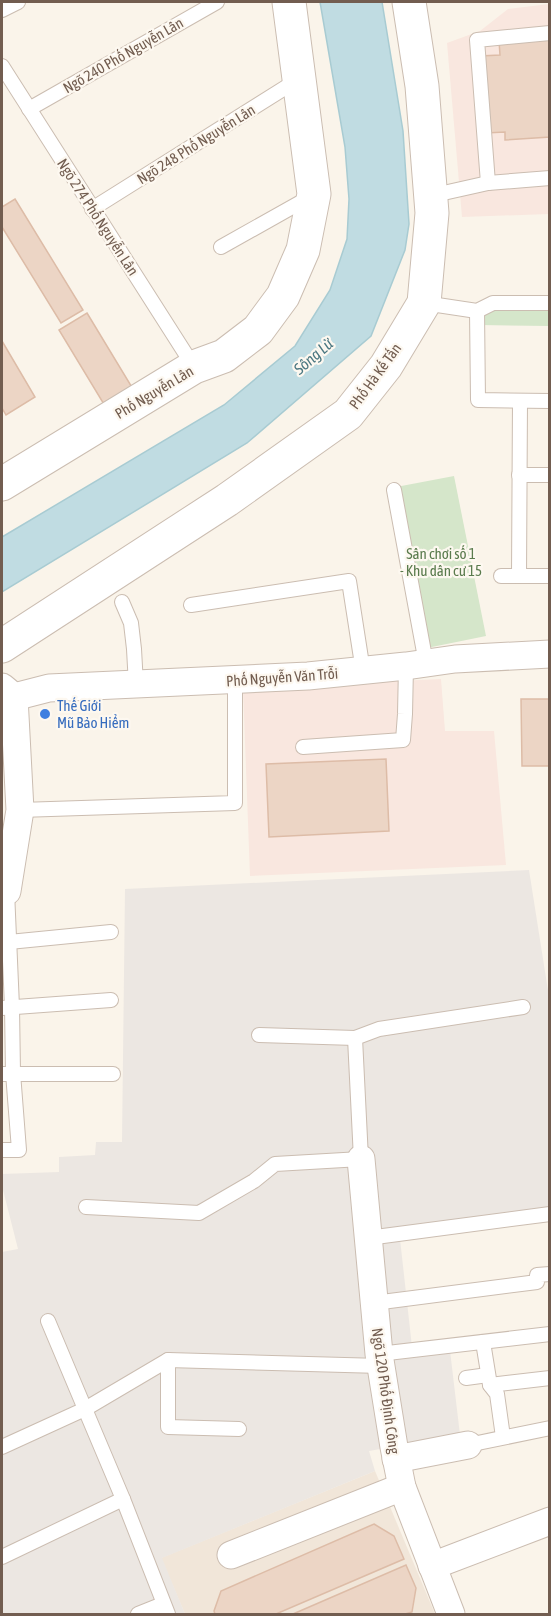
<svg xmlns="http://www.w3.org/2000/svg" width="551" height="1616" font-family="'Asap Condensed',sans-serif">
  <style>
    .residential { fill: #f1e6d9 }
    .commercial { fill: #f9e7df }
    .industrial { fill: #ece7e2 }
    .green { fill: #d5e6ca }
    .water { fill: #c0dce2; stroke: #a8cbd2; stroke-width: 1.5 }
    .building { fill: #ecd5c5; stroke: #ddbca7; stroke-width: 1.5 }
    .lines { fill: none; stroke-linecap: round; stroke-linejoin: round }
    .service-casing { stroke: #cbbdb1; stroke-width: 16 }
    .minor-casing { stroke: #cbbdb1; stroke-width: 29 }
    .tertiary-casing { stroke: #cbbdb1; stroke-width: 35 }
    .service { stroke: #fff; stroke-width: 14 }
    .minor { stroke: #fff; stroke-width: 27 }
    .tertiary { stroke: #fff; stroke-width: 33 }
    .shop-dot { fill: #3f7fe0; stroke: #fdf8f0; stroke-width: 2 }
    .labels { text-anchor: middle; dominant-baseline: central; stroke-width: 4.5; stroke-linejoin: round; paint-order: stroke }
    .street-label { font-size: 15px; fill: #725d50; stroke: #fdf8f0 }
    .park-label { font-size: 15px; fill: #5a7b4d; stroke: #fdf8f0 }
    .shop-label { font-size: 15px; fill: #366cbe; stroke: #fdf8f0; text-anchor: start }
    .water-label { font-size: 16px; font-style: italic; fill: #4c7882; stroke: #fdf8f0 }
  </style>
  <rect width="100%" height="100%" fill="#faf4ea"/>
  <!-- residential -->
  <path class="residential" d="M375 1471 435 1614H185L161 1558Z"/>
  <!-- commercial -->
  <g class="commercial">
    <path d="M549 4V214L462 217 447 43 480 31 508 9Z"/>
    <path d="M441 679 445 731H494L506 865 250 876 243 688Z"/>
  </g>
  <!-- industrial -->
  <path class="industrial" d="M529 870 549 997V1209L399 1230 412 1347 449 1342 460 1435 369 1451 375 1471 162 1558 185 1614H2V1252L18 1249 2 1186V1174L59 1172V1157L95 1155 96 1142H122L125 889Z"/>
  <!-- green -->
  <g class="green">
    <path d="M492 307H549V326L480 325V313Z"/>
    <path d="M454 476 486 636 427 648 396 487Z"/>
  </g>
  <!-- water -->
  <path class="water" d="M320 2H382L403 131 409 224 405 250 371 336 247 443 2 592V537L224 405 295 346 330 290 347 239 349 199 345 147Z"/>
  <!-- building -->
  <g class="building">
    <path d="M550 37V137L505 140V132L486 133 480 56 500 55 499 41Z"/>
    <path d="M15 199 83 310 61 323 2 227V207Z"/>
    <path d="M87 313 133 389 105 406 59 330Z"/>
    <path d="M2 341 35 397 6 415 2 408Z"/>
    <path d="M521 699H550V766H522Z"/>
    <path d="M386 759 389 831 269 837 266 764Z"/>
    <path d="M374 1524 394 1536 404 1559 276 1614H215L214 1611 221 1591Z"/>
    <path d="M406 1565 416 1588 412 1612 405 1614H293Z"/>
  </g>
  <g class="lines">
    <!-- service casing -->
    <g class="service-casing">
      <g id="service">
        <path d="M2 10 18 2"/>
        <path d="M2 66 194 367"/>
        <path d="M29 109 217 2"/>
        <path d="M488 183 477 40 550 33"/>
        <path d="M430 196 488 183 550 178"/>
        <path d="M92 209 299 79"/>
        <path d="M221 247 310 197"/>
        <path d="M424 303 477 311 493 303H550"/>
        <path d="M477 311 478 400 550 401"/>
        <path d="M519 475H550"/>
        <path d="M394 490 426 663"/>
        <path d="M501 576H550"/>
        <path d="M519 576 520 401"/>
        <path d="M122 602 131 623 134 649 136 685"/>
        <path d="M191 605 349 581 363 671"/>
        <path d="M303 747 403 740 405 714 406 666"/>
        <path d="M20 810 235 803V680"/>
        <path d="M9 942 111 932"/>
        <path d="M2 1008 111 1000"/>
        <path d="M259 1035 355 1038"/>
        <path d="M2 1074H113"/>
        <path d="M2 1150H19L13 1073 12 1007 7 891"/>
        <path d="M86 1207 199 1213 254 1181 275 1164 361 1159 355 1038 379 1029 523 1007"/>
        <path d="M368 1238 550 1214"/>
        <path d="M374 1303 537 1282V1275L550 1274"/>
        <path d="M483 1342 490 1385 497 1394 503 1437"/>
        <path d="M379 1354 550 1334"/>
        <path d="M168 1360V1427L239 1429"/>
        <path d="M466 1378 488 1375"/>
        <path d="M490 1385 550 1378"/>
        <path d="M468 1445 550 1428"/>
        <path d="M2 1447 85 1409 48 1321"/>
        <path d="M2 1557 123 1499"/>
        <path d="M138 1614 163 1604"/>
        <path d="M168 1614 123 1499 85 1409 168 1360 381 1366"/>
      </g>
    </g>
    <!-- minor casing -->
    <g class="minor-casing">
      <g id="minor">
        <path d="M2 687 14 697 20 810 7 891 2 893"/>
        <path d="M14 697 49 688 308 676 406 666 455 659 550 654"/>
        <path d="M361 1159 379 1354 394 1447 402 1487 451 1614"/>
        <path d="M396 1459 468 1445"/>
        <path d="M231 1555 402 1487"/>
        <path d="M432 1566 550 1521"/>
      </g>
    </g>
    <!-- tertiary casing -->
    <g class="tertiary-casing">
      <g id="tertiary">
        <path d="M2 484 194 367 224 356 258 330 283 296 303 250 314 194 289 2"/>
        <path d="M2 646 227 500 348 414 386 366 424 303 432 213 422 86 409 2"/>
      </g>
    </g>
    <!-- service -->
    <use href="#service" class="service"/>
    <!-- minor -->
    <use href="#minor" class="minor"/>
    <!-- tertiary -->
    <use href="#tertiary" class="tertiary"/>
  </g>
  <!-- markers -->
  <circle class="shop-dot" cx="45" cy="714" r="6"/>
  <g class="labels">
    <!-- street labels -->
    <g class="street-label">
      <text transform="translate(123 55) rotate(-30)">Ngõ 240 Phố Nguyễn Lân</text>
      <text transform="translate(196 144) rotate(-32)">Ngõ 248 Phố Nguyễn Lân</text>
      <text transform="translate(98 217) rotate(57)">Ngõ 274 Phố Nguyễn Lân</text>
      <text transform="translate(375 376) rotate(-54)">Phố Hà Kế Tấn</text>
      <text transform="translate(154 392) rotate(-31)">Phố Nguyễn Lân</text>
      <text transform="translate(282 677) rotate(-4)">Phố Nguyễn Văn Trỗi</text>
      <text transform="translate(386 1391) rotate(82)">Ngõ 120 Phố Định Công</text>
    </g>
    <!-- park labels -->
    <g class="park-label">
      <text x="441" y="553">Sân chơi số 1<tspan x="441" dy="17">- Khu dân cư 15</tspan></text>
    </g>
    <!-- shop labels -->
    <g class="shop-label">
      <text x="57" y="705">Thế Giới<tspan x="57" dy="17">Mũ Bảo Hiểm</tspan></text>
    </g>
    <!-- water labels -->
    <g class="water-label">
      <text transform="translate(313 356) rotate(-41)">Sông Lừ</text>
    </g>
  </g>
  <!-- border -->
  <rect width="551" height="1616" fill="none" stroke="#725d50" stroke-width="6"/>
</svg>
